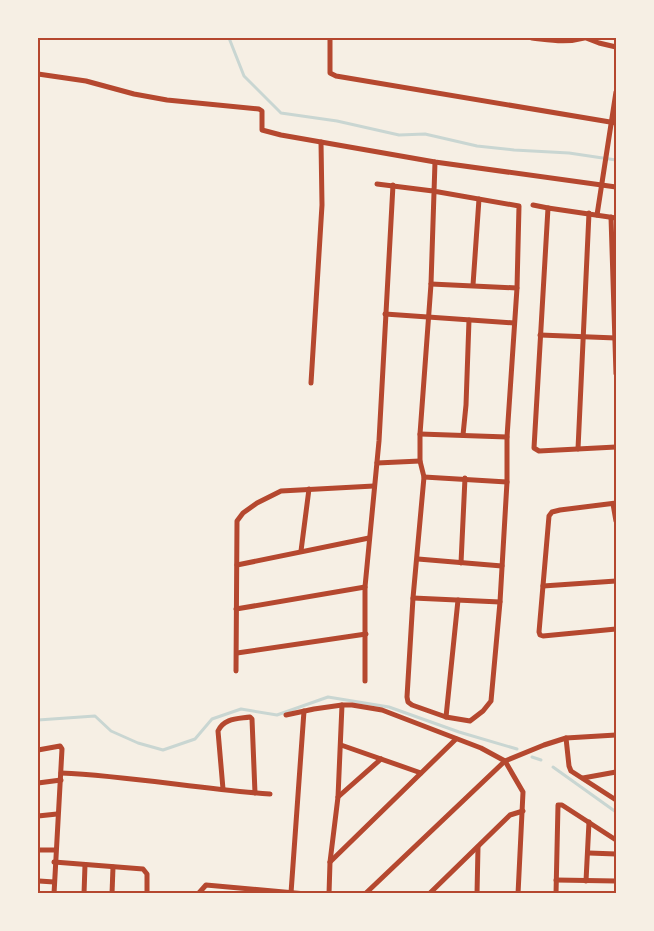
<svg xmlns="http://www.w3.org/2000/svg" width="654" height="931" font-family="'Source Sans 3',sans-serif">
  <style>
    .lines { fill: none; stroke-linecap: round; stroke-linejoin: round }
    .stream { stroke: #c9d6d2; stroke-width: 3 }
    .minor { stroke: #b5482f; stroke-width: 5 }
    .neatline { fill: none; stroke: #b5482f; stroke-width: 2 }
  </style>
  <rect width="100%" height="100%" fill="#f6efe4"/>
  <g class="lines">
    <!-- stream -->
    <g class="stream">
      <path d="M229 38 244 76 281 113 337 121 399 135 425 134 477 146 514 150 569 153 616 160"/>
      <path d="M38 720 95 716 111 731 138 743 163 750 195 739 212 719 241 709 277 715 328 697 389 707 459 732 517 749"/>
      <path d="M532 757 541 760"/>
      <path d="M553 767 616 812"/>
    </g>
    <!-- minor -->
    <g class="minor">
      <path d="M330 38V73L336 76 616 123"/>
      <path d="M532 38C551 40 566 43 584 38"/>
      <path d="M586 38 599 43 616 47"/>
      <path d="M38 74 86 81 134 94 167 100 259 109 262 111V130L281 135 435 162 616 187"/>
      <path d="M377 184 433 191 519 206 517 288 507 437V482L500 602 491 701 483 711 470 721 446 717 412 705 408 702 407 697 413 598 424 477 420 461V434L431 284 435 162"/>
      <path d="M533 205 548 208"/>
      <path d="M597 215 616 92"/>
      <path d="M611 217 616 374"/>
      <path d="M616 218 548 208 534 448 539 451 616 447"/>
      <path d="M431 284 517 288"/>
      <path d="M473 285 479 199"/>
      <path d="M385 314 514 323"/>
      <path d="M540 335 616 338"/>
      <path d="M311 383 322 205 321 142"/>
      <path d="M420 434 507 437"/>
      <path d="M463 435 466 405 469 320"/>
      <path d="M578 449 589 213"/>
      <path d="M377 463 420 461"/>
      <path d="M424 477 507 482"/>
      <path d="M616 503 560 510 552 512 549 516 539 632 540 635 543 636 616 629"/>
      <path d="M613 504 616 521"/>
      <path d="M301 551 309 489"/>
      <path d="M418 559 502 566"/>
      <path d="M461 563 465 478"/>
      <path d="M237 565 369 538"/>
      <path d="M543 586 616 581"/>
      <path d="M413 598 500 602"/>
      <path d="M236 609 365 587"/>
      <path d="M237 653 366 634"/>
      <path d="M236 671 237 521 243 513 257 503 281 491 374 486"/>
      <path d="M365 681V587L379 441 393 185"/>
      <path d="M286 715 314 709 342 705H352L382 710 481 748 505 761 523 792 518 894"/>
      <path d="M446 717 458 600"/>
      <path d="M566 738 569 766 571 771 616 800"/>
      <path d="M341 745 421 773"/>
      <path d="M38 750 60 746 62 749 54 894"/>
      <path d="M61 773C131 776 200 789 270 794"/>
      <path d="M583 778 616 772"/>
      <path d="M38 783 61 780"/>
      <path d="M223 789 218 731C224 718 237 719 250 717L252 719 255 793"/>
      <path d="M338 797 381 759"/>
      <path d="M38 816 57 814"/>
      <path d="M39 850H55"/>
      <path d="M589 853 616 854"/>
      <path d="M54 862 143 869 147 874V894"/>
      <path d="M330 862 456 739"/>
      <path d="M556 880 616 881"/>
      <path d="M39 881 54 882"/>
      <path d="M586 881 589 822"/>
      <path d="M291 893 304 711"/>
      <path d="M84 894 85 865"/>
      <path d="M112 894 113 867"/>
      <path d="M198 894 206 885 306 894"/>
      <path d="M329 894 330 862 338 797 342 705"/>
      <path d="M365 894 505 761 544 745 566 738 616 735"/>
      <path d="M429 894 510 815 523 811"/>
      <path d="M477 894 478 847"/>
      <path d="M556 894 558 805H562L616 840"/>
    </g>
  </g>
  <!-- border -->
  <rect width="654" height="931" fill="none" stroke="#f6efe4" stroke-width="78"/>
  <rect x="39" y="39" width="576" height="853" class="neatline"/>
</svg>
